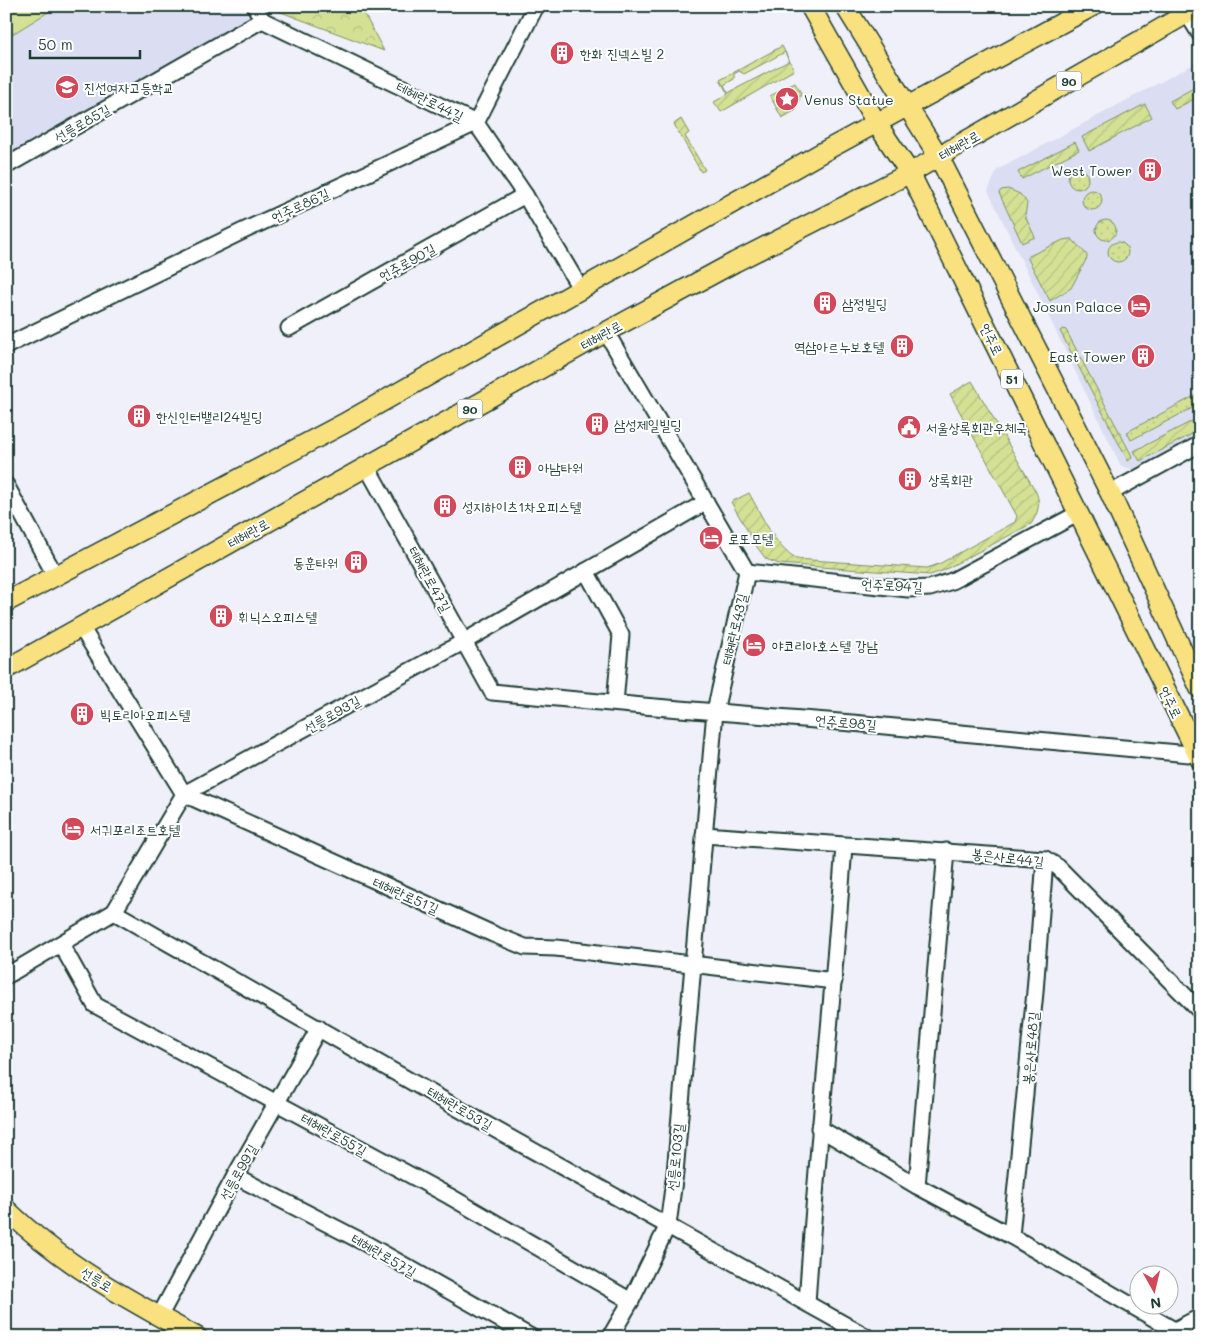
<svg xmlns="http://www.w3.org/2000/svg" width="1206" height="1343" font-family="Mali,'Poor Story',sans-serif">
  <style>
    .built { fill: #dbdef2 }
    .grass { fill: url(#grass-dots); stroke: #7a8f64 }
    .park { fill: url(#park-crowns); stroke: #7a8f64 }
    .garden { fill: url(#garden-furrows); stroke: #7a8f64; fill-rule: evenodd }
    .pitch { fill: #d4e195; stroke: #7a8f64 }
    .lines { fill: none; stroke-linecap: round; stroke-linejoin: round }
    .minor-casing { stroke: #1f3d34; stroke-width: 19 }
    .major-casing { stroke: #1f3d34; stroke-width: 22 }
    .minor { stroke: #fff; stroke-width: 15 }
    .major { stroke: #fae180; stroke-width: 19 }
    .labels { text-anchor: middle; dominant-baseline: central; stroke-width: 4; stroke-linejoin: round; paint-order: stroke }
    .shield { fill: #fff; stroke: #627771; stroke-width: 1 }
    .shield-label { font-size: 12px; font-weight: bold; fill: #1f3d34 }
    .poi-label { font-size: 14px; fill: #1f3d34; stroke: #fff; text-anchor: start }
    .street-label { font-size: 14px; fill: #1f3d34; stroke: #fff }
  </style>
  <defs>
    <pattern id="grass-dots" width="8" height="8" patternUnits="userSpaceOnUse" patternTransform="scale(1.25)"><rect width="8" height="8" fill="#d4e195"/><path d="M2 2h.1M6 6h.1" fill="none" stroke="#b6c281" stroke-width="1.8" stroke-linecap="round"/></pattern>
    <pattern id="park-crowns" width="20" height="18" patternUnits="userSpaceOnUse" patternTransform="scale(1.25)"><rect width="20" height="18" fill="#d4e195"/><path d="M2 6a3 3 0 1 1 6 0M12 15a3 3 0 1 1 6 0" fill="none" stroke="#b6c281"/></pattern>
    <pattern id="garden-furrows" width="10" height="10" patternUnits="userSpaceOnUse" patternTransform="scale(1.25)"><rect width="10" height="10" fill="#d4e195"/><path d="M-1 1l2-2M0 10L10 0M9 11l2-2" fill="none" stroke="#b6c281"/></pattern>
  </defs>
  <rect width="100%" height="100%" fill="#eff0f9"/>
  <filter id="ink" filterUnits="userSpaceOnUse"><feTurbulence type="fractalNoise" baseFrequency=".02" numOctaves="2"/><feDisplacementMap in="SourceGraphic" scale="10" xChannelSelector="R" yChannelSelector="G"/><feConvolveMatrix kernelMatrix="1 2 1 2 8 2 1 2 1" color-interpolation-filters="sRGB"/></filter>
  <g filter="url(#ink)">
    <!-- built -->
    <g class="built">
      <path d="M6 6H243L250 19 6 155Z"/>
      <path d="M1194 64 1200 66V440L1138 471 1121 466 988 191 997 170Z"/>
    </g>
    <!-- grass -->
    <g class="grass">
      <circle cx="1078" cy="179" r="10"/>
      <circle cx="1092" cy="200" r="10"/>
      <circle cx="1106" cy="230" r="10"/>
      <circle cx="1118" cy="252" r="10"/>
      <path d="M1200 393V404L1131 440 1127 432Z"/>
    </g>
    <!-- park -->
    <path class="park" d="M265 6H360L384 51Z"/>
    <!-- garden -->
    <g class="garden">
      <path d="M782 46 794 70 721 112 714 102 728 94 720 80ZM785 52 789 61 728 93 724 85 734 79V74L739 71 744 74Z"/>
      <path d="M795 83 801 93 796 110 782 118 770 96Z"/>
      <path d="M1199 85 1200 110 1194 99 1175 109 1170 101Z"/>
      <path d="M1145 104 1152 117 1089 151 1082 137Z"/>
      <path d="M681 119 689 133 685 136 705 170 701 172 674 124Z"/>
      <path d="M1075 142 1079 150 1022 179 1018 172Z"/>
      <path d="M1008 189 1020 194 1025 200 1027 203 1025 216 1035 237 1022 243 999 193 1001 190Z"/>
      <path d="M1069 239H1072L1087 255V258L1071 288 1050 301 1027 257 1063 240Z"/>
      <path d="M1063 329 1066 330 1132 456 1131 459 1128 461 1060 331Z"/>
      <path d="M972 381 1036 492C1041 504 1038 513 1031 524L942 571 930 575 779 564 766 559 757 547 731 502 749 493C761 514 775 547 796 559L927 568 939 564 1015 522 1017 516 950 394Z"/>
      <path d="M1200 417V430L1140 461 1134 451Z"/>
    </g>
    <!-- pitch -->
    <path class="pitch" d="M6 6H58L6 38Z"/>
    <g class="lines">
      <!-- minor casing -->
      <g class="minor-casing">
        <g id="minor">
          <path d="M255 6 262 20"/>
          <path d="M1187 13 1200 34"/>
          <path d="M262 20 476 123 525 195 580 288"/>
          <path d="M6 166 262 20"/>
          <path d="M289 328 525 195"/>
          <path d="M606 332 747 572 715 711 675 1173 668 1225 631 1301 610 1337"/>
          <path d="M6 346 241 232 476 123 536 6"/>
          <path d="M367 467 492 692 643 706 852 723 1200 755"/>
          <path d="M6 485 55 575"/>
          <path d="M1110 493 1200 444"/>
          <path d="M586 571 621 635 615 703"/>
          <path d="M747 572 908 589 930 588 952 581 1079 513"/>
          <path d="M81 627 184 794 493 934 525 947 556 948 834 981"/>
          <path d="M704 835 1045 859 1058 867 1200 1011"/>
          <path d="M114 912 489 1126 867 1337"/>
          <path d="M61 944 95 1005 449 1196 631 1301"/>
          <path d="M6 976 114 912 184 794 465 641 706 502"/>
          <path d="M819 1128 917 1186 1011 1236 1174 1330 1178 1337"/>
          <path d="M235 1176 363 1242 531 1337"/>
          <path d="M917 1186 946 851"/>
          <path d="M1011 1236 1035 992 1045 859"/>
          <path d="M807 1303C817 1150 833 998 844 846"/>
          <path d="M159 1317 235 1176 319 1028"/>
          <path d="M1162 1337 1200 1317"/>
        </g>
      </g>
      <!-- major casing -->
      <g class="major-casing">
        <g id="major">
          <path d="M810 6 877 124 910 173 1200 759"/>
          <path d="M845 6 939 157 1110 493 1200 689"/>
          <path d="M6 602 343 424 821 153 1093 6"/>
          <path d="M6 669 606 332 735 262 910 173 1200 6"/>
          <path d="M6 1209C61 1263 130 1301 197 1337"/>
        </g>
      </g>
      <!-- minor -->
      <use href="#minor" class="minor"/>
      <!-- major -->
      <use href="#major" class="major"/>
    </g>
  </g>
  <!-- icons -->
  <defs>
    <g id="building-disc" transform="scale(1.25)"><circle r="9.5" fill="#d1495b" stroke="#fff"/><path d="M-4-6H4V6H1V3H-1V6H-4ZM-2.5-4.3h1.7v1.8h-1.7ZM.8-4.3h1.7v1.8H.8ZM-2.5-1h1.7V.8h-1.7ZM.8-1h1.7V.8H.8Z" fill="#fff"/></g>
    <g id="school-disc" transform="scale(1.25)"><circle r="9.5" fill="#d1495b" stroke="#fff"/><path d="M0-5L7-2L0 1L-7-2ZM-4 1L0 2.5L4 1V4Q0 6-4 4Z" fill="#fff"/></g>
    <g id="sight-disc" transform="scale(1.25)"><circle r="9.5" fill="#d1495b" stroke="#fff"/><path d="M0-6L1.8-2.2L6-1.7L2.9 1.2L3.7 5.4L0 3.3L-3.7 5.4L-2.9 1.2L-6-1.7L-1.8-2.2Z" fill="#fff"/></g>
    <g id="hotel-disc" transform="scale(1.25)"><circle r="9.5" fill="#d1495b" stroke="#fff"/><path d="M-6-4.5h1.5V1H6V5H4.5V3h-9V5H-6ZM-4 0a1.8 1.8 0 1 1 3.6 0ZM.5 0V-2.5h3Q6-2.5 6 0Z" fill="#fff"/></g>
    <g id="civic-disc" transform="scale(1.25)"><circle r="9.5" fill="#d1495b" stroke="#fff"/><path d="M-.6-6.5H3V-4.5H.6V-3L4-1V1h2V6H-6V1h2V-1L-.6-3ZM-1.2 2.5V6h2.4V2.5Z" fill="#fff"/></g>
  </defs>
  <g fill-rule="evenodd">
    <use href="#building-disc" x="562" y="53"/>
    <use href="#school-disc" x="67" y="87"/>
    <use href="#sight-disc" x="787" y="99"/>
    <use href="#building-disc" x="1150" y="170"/>
    <use href="#building-disc" x="825" y="303"/>
    <use href="#hotel-disc" x="1139" y="306"/>
    <use href="#building-disc" x="902" y="346"/>
    <use href="#building-disc" x="1143" y="356"/>
    <use href="#building-disc" x="139" y="416"/>
    <use href="#building-disc" x="597" y="424"/>
    <use href="#civic-disc" x="909" y="427"/>
    <use href="#building-disc" x="520" y="467"/>
    <use href="#building-disc" x="910" y="479"/>
    <use href="#building-disc" x="445" y="506"/>
    <use href="#hotel-disc" x="711" y="538"/>
    <use href="#building-disc" x="356" y="562"/>
    <use href="#building-disc" x="221" y="616"/>
    <use href="#hotel-disc" x="754" y="645"/>
    <use href="#building-disc" x="82" y="714"/>
    <use href="#hotel-disc" x="73" y="829"/>
  </g>
  <g class="labels">
    <!-- shield labels -->
    <g class="shield">
      <rect x="1056.5" y="71.5" width="25" height="19" rx="4"/>
      <rect x="1001" y="369.5" width="22" height="19" rx="4"/>
      <rect x="457.5" y="399.5" width="25" height="19" rx="4"/>
    </g>
    <g class="shield-label">
      <text x="1069" y="81">90</text>
      <text x="1012" y="379">51</text>
      <text x="470" y="409">90</text>
    </g>
    <!-- poi labels -->
    <g class="poi-label">
      <text x="580" y="53">한화 진넥스빌 2</text>
      <text x="84" y="87">진선여자고등학교</text>
      <text x="804" y="99">Venus Statue</text>
      <text x="1132" y="170" text-anchor="end">West Tower</text>
      <text x="842" y="303">삼정빌딩</text>
      <text x="1122" y="306" text-anchor="end">Josun Palace</text>
      <text x="884" y="346" text-anchor="end">역삼아르누보호텔</text>
      <text x="1126" y="356" text-anchor="end">East Tower</text>
      <text x="156" y="416">한신인터밸리24빌딩</text>
      <text x="614" y="424">삼성제일빌딩</text>
      <text x="926" y="427">서울상록회관우체국</text>
      <text x="538" y="467">아남타워</text>
      <text x="928" y="479">상록회관</text>
      <text x="462" y="506">성지하이츠1차오피스텔</text>
      <text x="728" y="538">로또모텔</text>
      <text x="338" y="562" text-anchor="end">동훈타워</text>
      <text x="238" y="616">휘닉스오피스텔</text>
      <text x="772" y="645">야코리아호스텔 강남</text>
      <text x="100" y="714">빅토리아오피스텔</text>
      <text x="90" y="829">서귀포리조트호텔</text>
    </g>
    <!-- street labels -->
    <g class="street-label">
      <text transform="translate(430 101) rotate(26)">테헤란로44길</text>
      <text transform="translate(82 123) rotate(-30)">선릉로85길</text>
      <text transform="translate(959 145) rotate(-30)">테헤란로</text>
      <text transform="translate(300 205) rotate(-25)">언주로86길</text>
      <text transform="translate(407 262) rotate(-29)">언주로90길</text>
      <text transform="translate(601 335) rotate(-29)">테헤란로</text>
      <text transform="translate(992 339) rotate(64)">언주로</text>
      <text transform="translate(248 533) rotate(-29)">테헤란로</text>
      <text transform="translate(430 579) rotate(61)">테헤란로47길</text>
      <text transform="translate(892 585) rotate(3)">언주로94길</text>
      <text transform="translate(734 629) rotate(-77)">테헤란로43길</text>
      <text transform="translate(1171 702) rotate(64)">언주로</text>
      <text transform="translate(332 714) rotate(-29)">선릉로93길</text>
      <text transform="translate(846 722) rotate(5)">언주로98길</text>
      <text transform="translate(1008 857) rotate(7)">봉은사로44길</text>
      <text transform="translate(406 895) rotate(24)">테헤란로51길</text>
      <text transform="translate(1030 1048) rotate(-85)">봉은사로48길</text>
      <text transform="translate(460 1108) rotate(30)">테헤란로53길</text>
      <text transform="translate(334 1134) rotate(29)">테헤란로55길</text>
      <text transform="translate(675 1157) rotate(-84)">선릉로103길</text>
      <text transform="translate(238 1172) rotate(-61)">선릉로99길</text>
      <text transform="translate(384 1255) rotate(30)">테헤란로57길</text>
      <text transform="translate(97 1279) rotate(32)">선릉로</text>
    </g>
  </g>
  <!-- margin -->
  <rect width="1206" height="1343" fill="none" stroke="#fff" stroke-width="25"/>
  <rect x="12" y="12" width="1181" height="1318" fill="none" stroke="#1f3d34" stroke-width="2" filter="url(#ink)"/>
  <!-- north arrow -->
  <g transform="translate(1154 1290) rotate(172)"><circle r="24" fill="#ffffff" stroke="#a5b1ae"/>
  <path d="M0-4L9 19L0 12L-9 19Z" fill="#d1495b"/>
  <text y="-8" font-size="14" font-weight="bold" text-anchor="middle" fill="#1f3d34">N</text>
  </g>
  <!-- scale -->
  <path d="M30 50v8h110v-8" fill="none" stroke="#1f3d34" stroke-width="2.5"/>
  <text x="38" y="50" font-size="15" fill="#1f3d34" stroke="#ffffff" stroke-width="4" paint-order="stroke">50 m</text>
</svg>
